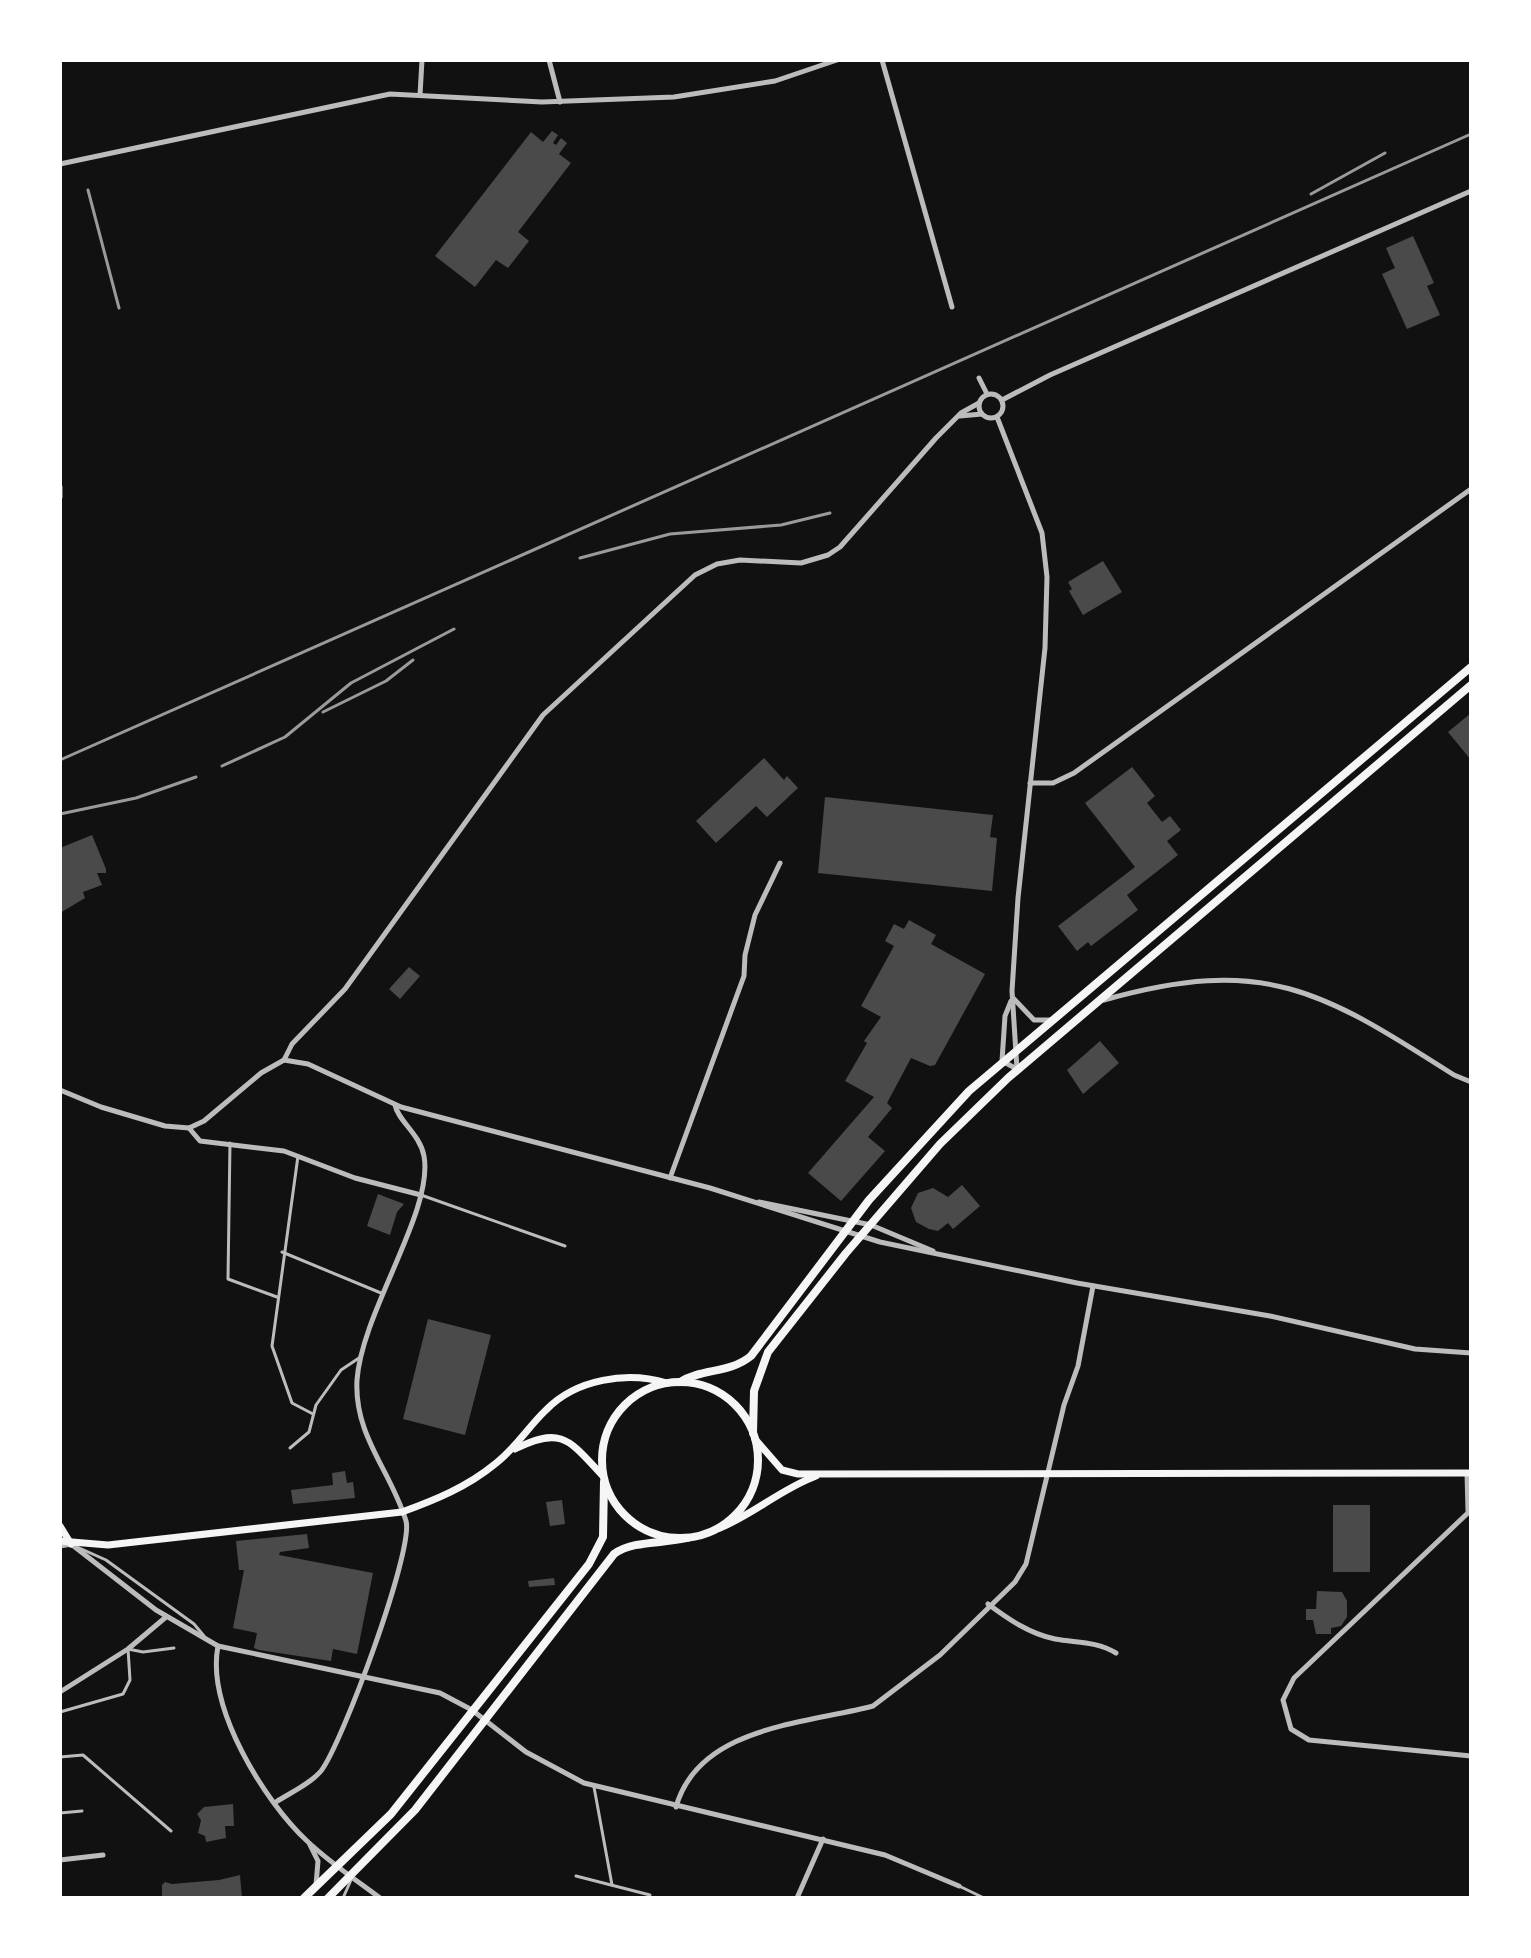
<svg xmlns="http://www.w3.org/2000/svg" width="1531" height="1958" font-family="Bitter,serif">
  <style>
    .building { fill: #4a4a4a }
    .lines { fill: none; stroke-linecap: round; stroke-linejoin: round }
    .service { stroke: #bcbcbc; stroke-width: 3 }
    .minor { stroke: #bcbcbc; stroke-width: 5 }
    .secondary { stroke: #f5f5f5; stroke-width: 7 }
    .primary { stroke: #f5f5f5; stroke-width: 8 }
    .rail { stroke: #9a9a9a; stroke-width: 3 }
  </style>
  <rect width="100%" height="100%" fill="#111"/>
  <!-- building -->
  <g class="building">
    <path d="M552 131 558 135 553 143 556 145 561 138 567 143 559 154 571 163 518 232 529 241 508 268 496 260 475 287 435 256 531 132 543 142Z"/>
    <path d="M1413 236 1434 283 1427 286 1440 315 1407 329 1382 274 1395 268 1386 248Z"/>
    <path d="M1103 561 1122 592 1083 615 1069 591 1072 589 1068 582Z"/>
    <path d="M1471 713V760L1448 732Z"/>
    <path d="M764 758 784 780 787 776 798 788 767 817 756 806 716 843 696 821Z"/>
    <path d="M1132 767 1155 796 1147 803 1162 822 1170 816 1181 830 1167 841 1178 855 1127 895 1138 910 1091 946 1088 942 1077 951 1058 926 1135 867 1085 803Z"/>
    <path d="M825 797 993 815 990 837 997 838 992 891 818 873Z"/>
    <path d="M92 835 106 869V873H97L102 885 83 892 85 898 60 913V848Z"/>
    <path d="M909 920 936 935 931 944 985 974 935 1065 930 1066 911 1058 887 1103 892 1108 868 1137 885 1151 841 1201 808 1173 874 1097 845 1081 867 1043 864 1041 881 1017 861 1006 894 946 885 941 894 924 904 929Z"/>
    <path d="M409 967 420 976 400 999 389 989Z"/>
    <path d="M1100 1041 1119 1063 1083 1094 1067 1070Z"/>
    <path d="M962 1185 980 1206 953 1229 948 1223 938 1231 929 1229 916 1222 911 1208 918 1193 933 1188 948 1197Z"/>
    <path d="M378 1194 404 1204 397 1212 390 1235 367 1226Z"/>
    <path d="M428 1319 491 1335 465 1435 403 1419Z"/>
    <path d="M345 1471 347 1483 353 1482 355 1498 293 1504 291 1490 333 1485 332 1473Z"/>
    <path d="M562 1500 565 1524 550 1526 546 1502Z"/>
    <rect x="1333" y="1505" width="37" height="67"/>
    <path d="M307 1534 309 1548 280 1552 279 1555 373 1573 357 1654 333 1649 331 1661 259 1650 254 1648 257 1633 233 1628 244 1570H239L236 1541Z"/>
    <path d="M554 1578 555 1585 529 1587 528 1581Z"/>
    <path d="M1317 1591 1342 1592 1347 1601V1617L1341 1626 1331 1628V1634H1316L1313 1620H1306V1609H1316Z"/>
    <path d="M233 1804 234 1826H225L226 1838 206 1842 205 1836 198 1833 201 1820 197 1814 204 1807Z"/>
    <path d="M240 1875 242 1898H162V1885L165 1882 172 1884 219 1880Z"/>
  </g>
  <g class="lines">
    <!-- service -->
    <g class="service">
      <path d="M230 1143 228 1279 277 1297"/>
      <path d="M298 1156 272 1346 292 1403 313 1414"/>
      <path d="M421 1195 565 1246"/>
      <path d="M282 1252 381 1293"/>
      <path d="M290 1448 309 1432 316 1405 341 1370 359 1358"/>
      <path d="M77 1547 106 1560 194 1624 204 1636"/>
      <path d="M60 1712 123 1694 130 1680 128 1649 143 1652 174 1648"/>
      <path d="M60 1757 83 1755 171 1831"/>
      <path d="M594 1787 612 1885"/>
      <path d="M60 1813 82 1811"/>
      <path d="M576 1876 650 1895 649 1898"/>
      <path d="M959 1886 984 1898"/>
      <path d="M343 1898 351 1880"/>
    </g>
    <!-- minor -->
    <g class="minor">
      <path d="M549 60 560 102"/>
      <path d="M882 60 952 307"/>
      <path d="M420 95 422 60"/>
      <path d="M60 164 390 94 542 102 674 97 775 81 837 60"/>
      <path d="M979 378 987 394"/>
      <circle cx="991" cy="406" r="12"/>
      <path d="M1002 400 1050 375 1471 191"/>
      <path d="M960 416 982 414"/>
      <path d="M997 417 1042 533 1047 577 1045 648 1018 898 1012 991 1017 1069"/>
      <path d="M60 487V497"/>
      <path d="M1030 783H1053L1074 773 1471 489"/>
      <path d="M1013 998 1034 1020H1050"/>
      <path d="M1104 1000C1264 955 1321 990 1454 1075L1471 1082"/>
      <path d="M1011 1001 1005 1016 1002 1061 1017 1069"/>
      <path d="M284 1060 308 1064 401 1107 710 1188 880 1242 1077 1283 1270 1316 1415 1349 1471 1353"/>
      <path d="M60 1090 101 1107 165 1126 189 1128 204 1121 261 1073 284 1060 292 1044 345 989 543 715 695 575 717 564 740 560 801 563 828 555 840 547 936 438 961 413 979 403"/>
      <path d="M189 1128 200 1141 284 1151 355 1178 421 1195"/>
      <path d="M670 1178 744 976 745 955 755 915 780 863"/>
      <path d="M759 1202 871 1225 933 1251"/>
      <path d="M1467 1473 1468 1511"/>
      <path d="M1471 1510 1294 1678 1283 1700 1291 1729 1309 1740 1471 1756"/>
      <path d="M60 1546 71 1544 156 1610 218 1646 440 1693 472 1710 526 1752 584 1783 885 1855 959 1886"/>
      <path d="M988 1604C1008 1619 1030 1634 1055 1639 1077 1643 1096 1641 1116 1653"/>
      <path d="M218 1646C206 1707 264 1801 307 1841 329 1862 356 1880 380 1898"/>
      <path d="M60 1692 128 1649 166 1617"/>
      <path d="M276 1802C290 1793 310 1784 321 1771 342 1744 414 1550 406 1521 391 1471 354 1436 357 1380 362 1311 434 1211 424 1156 420 1134 398 1121 395 1105"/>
      <path d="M676 1807C699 1726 805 1724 873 1706L940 1655 1015 1582 1026 1564 1064 1405 1078 1366 1093 1286"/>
      <path d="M310 1845 318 1861 316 1885"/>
      <path d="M60 1860 103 1855"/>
      <path d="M797 1898 823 1839"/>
    </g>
    <!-- secondary -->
    <g class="secondary">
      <path d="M755 1439 782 1470 798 1474 1471 1473"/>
      <path d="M515 1449C562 1425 570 1441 602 1475"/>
      <path d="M60 1526 71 1544"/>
      <path d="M720 1528C754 1514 781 1489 816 1476"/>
      <path d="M60 1541 108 1545 402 1512C435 1500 467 1487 495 1464 515 1449 528 1427 546 1410 576 1379 627 1371 667 1383"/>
    </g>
    <!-- primary -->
    <g class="primary">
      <circle cx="680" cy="1460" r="78"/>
      <path d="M680 1382C702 1368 729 1374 751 1356L869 1200 969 1091 1471 667"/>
      <path d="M753 1433 754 1391 768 1352 846 1253 940 1144 1008 1078 1471 685"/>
      <path d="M304 1898 391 1814 589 1564 603 1537 604 1482"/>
      <path d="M328 1898 415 1810 614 1554C633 1540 664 1544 687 1538"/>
    </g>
    <!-- rail -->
    <g class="rail">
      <path d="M88 190 119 308"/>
      <path d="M1311 194 1385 153"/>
      <path d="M580 558 670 534 781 525 830 513"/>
      <path d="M323 712 386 681 413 660"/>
      <path d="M60 760 1471 134"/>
      <path d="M222 766 285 737 351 683 454 629"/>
      <path d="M60 814 136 798 196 777"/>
    </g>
  </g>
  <!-- border -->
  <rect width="1531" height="1958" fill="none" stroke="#ffffff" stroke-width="124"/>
</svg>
